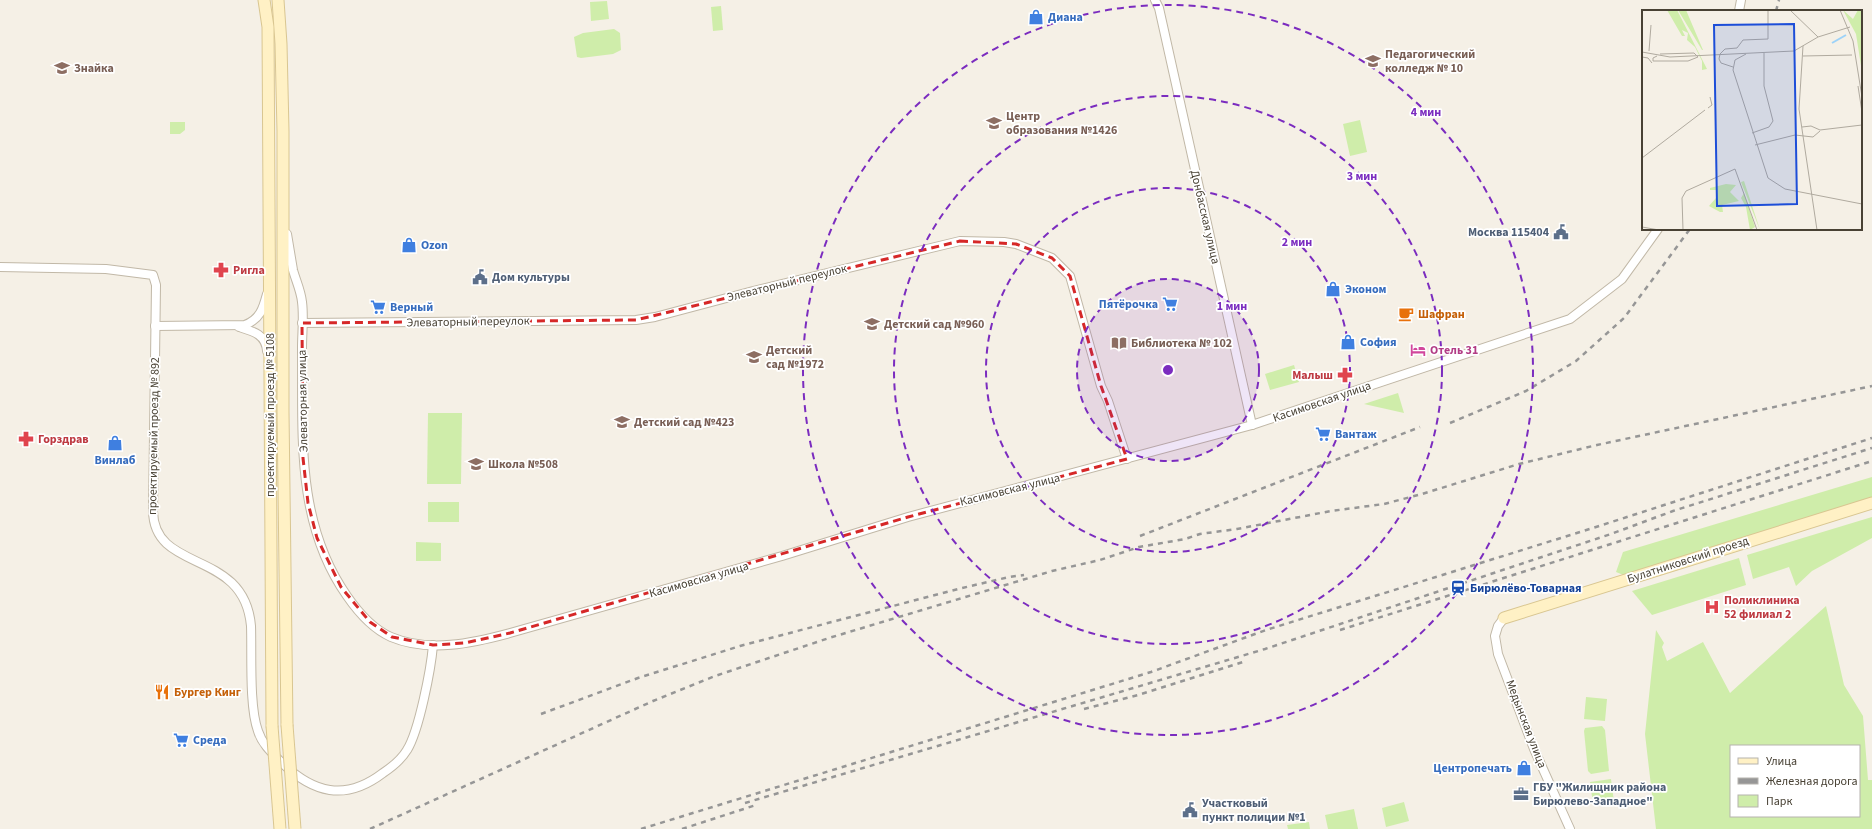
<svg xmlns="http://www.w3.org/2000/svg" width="1872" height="829" font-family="'Source Sans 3',sans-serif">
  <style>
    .green { fill: #cfedaa; fill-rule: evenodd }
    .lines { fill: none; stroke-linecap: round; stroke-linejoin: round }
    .street-casing { stroke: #c1b8a7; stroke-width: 10 }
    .secondary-casing { stroke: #d9c691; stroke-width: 13 }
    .street { stroke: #fff; stroke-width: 8 }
    .secondary { stroke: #fff1c5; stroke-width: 11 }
    .rail { stroke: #969696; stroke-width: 2.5; stroke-dasharray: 5 5; stroke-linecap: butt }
    .secondary-bridge-casing { stroke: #d9c691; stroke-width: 13; stroke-linecap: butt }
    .secondary-bridge { stroke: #fff1c5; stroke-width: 11 }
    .marked { fill: none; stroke: #d62828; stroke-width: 3; stroke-dasharray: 8 5; stroke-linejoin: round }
    .ring { fill: none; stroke: #7b2cbf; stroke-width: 2; stroke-dasharray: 7 5 }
    .labels { text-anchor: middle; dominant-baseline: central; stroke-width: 3.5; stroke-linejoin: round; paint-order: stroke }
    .shop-label { font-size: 12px; font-weight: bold; fill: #366cbe; stroke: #fff; text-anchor: start }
    .education-label { font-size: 12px; font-weight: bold; fill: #785e54; stroke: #fff; text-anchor: start }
    .street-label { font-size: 12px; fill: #484134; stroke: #fff }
    .service-label { font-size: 12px; font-weight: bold; fill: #4e5e75; stroke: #fff; text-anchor: start }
    .health-label { font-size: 12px; font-weight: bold; fill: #be3a42; stroke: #fff; text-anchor: start }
    .food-label { font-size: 12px; font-weight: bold; fill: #c56008; stroke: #fff; text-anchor: start }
    .hotel-label { font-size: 12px; font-weight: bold; fill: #b23c85; stroke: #fff; text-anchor: start }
    .transit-label { font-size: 12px; font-weight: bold; fill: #164399; stroke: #fff; text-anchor: start }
    .inset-river { fill: none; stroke: #9cd2f8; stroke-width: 2 }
    .inset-road { fill: none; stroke: #b0aa9f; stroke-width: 1 }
    .view { fill: #1d4ed8; fill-opacity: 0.15; stroke: #1d4ed8; stroke-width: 2 }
    .inset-edge { fill: none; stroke: #484134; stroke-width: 2 }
    .centre { fill: #7b2cbf; stroke: #fff; stroke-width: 2 }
    .ring-label { font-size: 12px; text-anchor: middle; font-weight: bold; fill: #7b2cbf; stroke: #fff; stroke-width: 3.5; stroke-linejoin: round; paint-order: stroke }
  </style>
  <rect width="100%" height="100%" fill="#f5f0e6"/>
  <!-- green -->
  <g class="green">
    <path d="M607 1 609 19 591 21 590 2Z"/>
    <path d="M721 6 723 30 713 31 711 7Z"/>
    <path d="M614 29 620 33 621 50 613 54 581 58 577 57 574 37 583 33Z"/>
    <path d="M1360 120 1367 152 1350 156 1343 124Z"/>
    <path d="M170 122H185V130L180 134H170Z"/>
    <path d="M1294 365 1299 382 1270 390 1265 374Z"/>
    <path d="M1398 393 1404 413 1364 404Z"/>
    <path d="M428 413H462L461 484H427Z"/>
    <path d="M1872 477V499L1626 576 1616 572 1623 552Z"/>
    <rect x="428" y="502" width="31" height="20"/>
    <path d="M1872 517V538L1812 571 1796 586 1789 567 1753 579 1747 555Z"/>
    <path d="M416 542 441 543V561H416Z"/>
    <path d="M1739 558 1746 585 1652 615 1632 591Z"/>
    <path d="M1826 606 1844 685 1863 716 1868 780H1872V829H1656L1645 734 1656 630 1664 643 1662 647 1667 661 1703 642 1730 693ZM1731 746H1859V816H1731Z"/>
    <path d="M1586 697 1607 699 1605 721 1584 719Z"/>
    <path d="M1602 726 1605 730 1609 771 1591 774 1588 771 1584 731 1585 728Z"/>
    <path d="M1611 779 1614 802 1593 804 1590 782Z"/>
    <path d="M1404 802 1409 821 1386 827 1382 808Z"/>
    <path d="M1354 809 1358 829H1328L1325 815Z"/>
    <path d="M1309 822 1310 829H1288L1287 825Z"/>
  </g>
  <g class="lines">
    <!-- street casing -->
    <g class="street-casing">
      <g id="street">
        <path d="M1155 0 1159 8 1252 425"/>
        <path d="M1739 11 1741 0"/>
        <path d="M287 234C289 246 291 258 293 270 296 281 301 291 302 302 304 317 302 333 302 348 303 434 295 522 347 596 358 612 373 629 391 637 429 653 473 643 510 633L782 556 908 517 1252 425 1570 319 1622 279 1658 229"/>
        <path d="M0 267 106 269 153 275 156 285 153 511C154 574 244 548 251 626 252 653 249 707 258 731 262 744 272 753 281 762 313 793 345 802 383 773 392 767 401 760 407 750 419 731 431 669 433 645"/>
        <path d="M302 323 636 320 655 317 753 291 960 241 1004 242 1016 244 1052 258 1070 276 1101 386 1108 401 1127 459"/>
        <path d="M155 326 245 325C260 319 263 309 267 294"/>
        <path d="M239 327C252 331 266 334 267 351"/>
        <path d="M1504 618 1498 626 1495 636 1498 654 1534 749 1570 829"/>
      </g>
    </g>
    <!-- secondary casing -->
    <g class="secondary-casing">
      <g id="secondary">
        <path d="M264 0 268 27 272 726"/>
        <path d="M278 0 281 44 283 131V412L287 725"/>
        <path d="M1504 618 1872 503"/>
      </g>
    </g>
    <!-- street -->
    <use href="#street" class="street"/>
    <!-- secondary -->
    <use href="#secondary" class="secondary"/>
    <!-- rail -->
    <g class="rail">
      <path d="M1776 11 1779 0"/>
      <path d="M1450 423 1526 391 1576 361 1624 318 1690 229"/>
      <path d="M1140 536 1420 427"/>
      <path d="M1340 630 1872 461"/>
      <path d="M1084 709 1138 695 1243 662"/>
      <path d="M541 714 638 678 740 646 958 589 1009 577 1024 575"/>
      <path d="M745 803 1265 649 1611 534 1673 511 1872 448"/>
      <path d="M370 829 653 701 715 676 829 638 1052 571 1100 560 1139 547 1185 539 1200 534 1237 529 1331 511 1384 504 1422 494 1519 464 1597 445 1872 386"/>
      <path d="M641 829 1151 672 1266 630 1596 527 1872 438"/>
      <path d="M682 829 756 805"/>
    </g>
    <!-- secondary-bridge casing -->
    <g class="secondary-bridge-casing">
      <g id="secondary-bridge">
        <path d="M287 725 295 829"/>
        <path d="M272 726 280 829"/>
      </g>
    </g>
    <!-- secondary-bridge -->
    <use href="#secondary-bridge" class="secondary-bridge"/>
  </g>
  <!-- marked area -->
  <path class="marked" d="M960 241 1016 244 1052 258 1070 276 1101 386 1127 459 908 517 510 633 465 643 433 645 392 637 370 622 341 587 317 538 308 503 303 458 302 323 636 320Z"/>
  <!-- distance rings -->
  <circle cx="1168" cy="370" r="91" fill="#7b2cbf" fill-opacity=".12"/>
  <g class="ring">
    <circle cx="1168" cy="370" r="91"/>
    <circle cx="1168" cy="370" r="182"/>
    <circle cx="1168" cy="370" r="274"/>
    <circle cx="1168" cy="370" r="365"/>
  </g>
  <!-- icons -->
  <defs>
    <g id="shop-bare" transform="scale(1.2)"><path d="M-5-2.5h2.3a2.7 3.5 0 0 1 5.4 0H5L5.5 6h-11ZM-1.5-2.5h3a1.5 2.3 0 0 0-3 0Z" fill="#3f7fe0" stroke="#fff" stroke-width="2.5" paint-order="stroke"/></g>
    <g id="university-bare" transform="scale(1.2)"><path d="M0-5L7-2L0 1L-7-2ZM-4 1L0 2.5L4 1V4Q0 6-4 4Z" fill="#8d6e63" stroke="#fff" stroke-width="2.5" paint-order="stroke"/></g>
    <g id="school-bare" transform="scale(1.2)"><path d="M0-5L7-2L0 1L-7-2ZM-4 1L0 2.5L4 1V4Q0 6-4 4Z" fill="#8d6e63" stroke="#fff" stroke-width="2.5" paint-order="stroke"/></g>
    <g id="civic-bare" transform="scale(1.2)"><path d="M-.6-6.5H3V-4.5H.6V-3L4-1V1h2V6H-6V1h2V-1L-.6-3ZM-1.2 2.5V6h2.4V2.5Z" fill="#5c6f8a" stroke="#fff" stroke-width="2.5" paint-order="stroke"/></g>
    <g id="pharmacy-bare" transform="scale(1.2)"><path d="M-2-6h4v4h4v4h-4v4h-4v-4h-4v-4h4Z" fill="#e0444e" stroke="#fff" stroke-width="2.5" paint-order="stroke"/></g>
    <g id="supermarket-bare" transform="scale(1.2)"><path d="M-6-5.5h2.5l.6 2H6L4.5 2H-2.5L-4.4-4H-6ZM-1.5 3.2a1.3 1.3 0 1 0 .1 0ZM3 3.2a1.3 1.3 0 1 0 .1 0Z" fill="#3f7fe0" stroke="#fff" stroke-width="2.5" paint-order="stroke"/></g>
    <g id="cafe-bare" transform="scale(1.2)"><path d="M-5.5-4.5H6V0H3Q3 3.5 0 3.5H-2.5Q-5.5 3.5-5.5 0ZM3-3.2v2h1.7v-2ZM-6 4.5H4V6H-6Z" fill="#e8710a" stroke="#fff" stroke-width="2.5" paint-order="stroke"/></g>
    <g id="library-bare" transform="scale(1.2)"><path d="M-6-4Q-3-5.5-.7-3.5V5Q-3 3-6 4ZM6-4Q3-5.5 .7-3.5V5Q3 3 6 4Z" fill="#8d6e63" stroke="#fff" stroke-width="2.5" paint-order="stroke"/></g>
    <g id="hotel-bare" transform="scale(1.2)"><path d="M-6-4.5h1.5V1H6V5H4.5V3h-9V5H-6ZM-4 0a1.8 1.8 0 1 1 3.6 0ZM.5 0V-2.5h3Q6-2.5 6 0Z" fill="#d1479c" stroke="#fff" stroke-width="2.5" paint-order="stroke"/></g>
    <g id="station-bare" transform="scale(1.2)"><path d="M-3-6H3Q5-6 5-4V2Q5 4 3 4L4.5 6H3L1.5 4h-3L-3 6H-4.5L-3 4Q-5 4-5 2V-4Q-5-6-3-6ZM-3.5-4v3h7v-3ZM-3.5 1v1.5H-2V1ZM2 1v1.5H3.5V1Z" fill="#1a4fb4" stroke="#fff" stroke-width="2.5" paint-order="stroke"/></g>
    <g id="hospital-bare" transform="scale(1.2)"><path d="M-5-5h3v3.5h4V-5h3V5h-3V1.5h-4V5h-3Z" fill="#e0444e" stroke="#fff" stroke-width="2.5" paint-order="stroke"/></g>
    <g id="restaurant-bare" transform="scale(1.2)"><path d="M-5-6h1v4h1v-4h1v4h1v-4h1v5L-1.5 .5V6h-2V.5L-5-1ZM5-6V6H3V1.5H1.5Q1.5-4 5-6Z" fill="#e8710a" stroke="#fff" stroke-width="2.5" paint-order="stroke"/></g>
    <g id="office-bare" transform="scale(1.2)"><path d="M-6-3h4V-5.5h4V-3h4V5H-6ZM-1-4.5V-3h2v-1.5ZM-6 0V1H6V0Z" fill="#5c6f8a" stroke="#fff" stroke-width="2.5" paint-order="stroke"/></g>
  </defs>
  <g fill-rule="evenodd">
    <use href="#shop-bare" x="1036" y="17"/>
    <use href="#university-bare" x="1373" y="61"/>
    <use href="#school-bare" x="62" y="68"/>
    <use href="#school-bare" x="994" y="123"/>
    <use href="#civic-bare" x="1561" y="232"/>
    <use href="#shop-bare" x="409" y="245"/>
    <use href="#pharmacy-bare" x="221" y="270"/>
    <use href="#civic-bare" x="480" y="277"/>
    <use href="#shop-bare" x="1333" y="289"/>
    <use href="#supermarket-bare" x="1170" y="304"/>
    <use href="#supermarket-bare" x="378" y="307"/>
    <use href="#cafe-bare" x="1406" y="314"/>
    <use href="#school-bare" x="872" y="324"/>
    <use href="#shop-bare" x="1348" y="342"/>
    <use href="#library-bare" x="1119" y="343"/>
    <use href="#hotel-bare" x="1418" y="350"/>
    <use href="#school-bare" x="754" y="357"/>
    <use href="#pharmacy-bare" x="1345" y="375"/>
    <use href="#school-bare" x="622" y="422"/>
    <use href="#supermarket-bare" x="1323" y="434"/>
    <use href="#pharmacy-bare" x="26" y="439"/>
    <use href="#shop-bare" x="115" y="443"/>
    <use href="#school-bare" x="476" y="464"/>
    <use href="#station-bare" x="1458" y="588"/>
    <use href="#hospital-bare" x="1712" y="607"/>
    <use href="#restaurant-bare" x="162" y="692"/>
    <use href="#supermarket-bare" x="181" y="740"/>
    <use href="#shop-bare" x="1524" y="768"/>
    <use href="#office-bare" x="1521" y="794"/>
    <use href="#civic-bare" x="1190" y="810"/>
  </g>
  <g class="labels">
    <!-- shop labels -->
    <g class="shop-label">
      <text x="1048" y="17">Диана</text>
      <text x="421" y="245">Ozon</text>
      <text x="1345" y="289">Эконом</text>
      <text x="1158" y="304" text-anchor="end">Пятёрочка</text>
      <text x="390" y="307">Верный</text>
      <text x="1360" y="342">София</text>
      <text x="1335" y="434">Вантаж</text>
      <text x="115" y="460" text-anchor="middle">Винлаб</text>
      <text x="193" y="740">Среда</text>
      <text x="1512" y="768" text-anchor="end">Центропечать</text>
    </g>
    <!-- education labels -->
    <g class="education-label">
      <text x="1385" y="54">Педагогический<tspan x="1385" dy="14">колледж № 10</tspan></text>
      <text x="74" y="68">Знайка</text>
      <text x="1006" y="116">Центр<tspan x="1006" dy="14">образования №1426</tspan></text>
      <text x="884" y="324">Детский сад №960</text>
      <text x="1131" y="343">Библиотека № 102</text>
      <text x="766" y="350">Детский<tspan x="766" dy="14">сад №1972</tspan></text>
      <text x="634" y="422">Детский сад №423</text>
      <text x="488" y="464">Школа №508</text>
    </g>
    <!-- street labels -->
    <g class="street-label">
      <text transform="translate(1205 217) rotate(77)">Донбасская улица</text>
      <text transform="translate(787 283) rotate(-14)">Элеваторный переулок</text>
      <text transform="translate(468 322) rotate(-1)">Элеваторный переулок</text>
      <text transform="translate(303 401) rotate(-91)">Элеваторная улица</text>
      <text transform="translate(1322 402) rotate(-19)">Касимовская улица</text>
      <text transform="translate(270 415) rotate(-90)">проектируемый проезд № 5108</text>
      <text transform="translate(154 436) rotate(-89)">проектируемый проезд № 892</text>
      <text transform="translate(1010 490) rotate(-14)">Касимовская улица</text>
      <text transform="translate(1688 560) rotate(-18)">Булатниковский проезд</text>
      <text transform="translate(699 580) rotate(-16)">Касимовская улица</text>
      <text transform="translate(1526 724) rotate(69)">Медынская улица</text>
    </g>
    <!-- service labels -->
    <g class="service-label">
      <text x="1549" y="232" text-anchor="end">Москва 115404</text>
      <text x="492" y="277">Дом культуры</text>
      <text x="1533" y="787">ГБУ "Жилищник района<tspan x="1533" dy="14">Бирюлево-Западное"</tspan></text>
      <text x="1202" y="803">Участковый<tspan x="1202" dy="14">пункт полиции №1</tspan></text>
    </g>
    <!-- health labels -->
    <g class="health-label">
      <text x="233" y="270">Ригла</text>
      <text x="1333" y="375" text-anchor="end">Малыш</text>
      <text x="38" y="439">Горздрав</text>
      <text x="1724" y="600">Поликлиника<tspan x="1724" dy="14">52 филиал 2</tspan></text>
    </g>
    <!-- food labels -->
    <g class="food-label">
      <text x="1418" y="314">Шафран</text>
      <text x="174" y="692">Бургер Кинг</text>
    </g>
    <!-- hotel labels -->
    <g class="hotel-label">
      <text x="1430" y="350">Отель 31</text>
    </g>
    <!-- transit labels -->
    <g class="transit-label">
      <text x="1470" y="588">Бирюлёво-Товарная</text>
    </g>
  </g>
  <!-- overview -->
  <g transform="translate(1642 10)">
    <rect width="220" height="220" fill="#f5f0e6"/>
    <path d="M25 0H35L65 59 60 60V51L53 37 45 30 46 23 40 20 43 26H40ZM36 0H44L61 40H60ZM201 0 211 9 216 0H220V62L214 24ZM102 171 118 220 99 172ZM84 174 94 175 88 182 97 191 80 195 81 202H78L67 196 74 188V180H68V178ZM102 183 113 217 108 220 104 197 99 188Z" fill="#cfedaa"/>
    <path class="inset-river" d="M190 33 204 25"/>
    <path class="inset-road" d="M148 0 176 27M198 0 211 31 220 87M161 36 157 99 175 220M7 41 9 15M0 42 28 47 152 41 176 27 208 17M104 44 93 50 91 60 126 168 143 179 220 194M15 46 11 48V51H46L56 47 52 43 18 44M161 46 210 45M0 47 6 48 10 53M91 57 79 53 77 49 78 44 83 39 95 38 101 30 126 29V0M216 76 220 102M66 98 70 95 68 87M160 117 169 116 178 120 220 115M110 123 127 117 131 111 122 76V43M153 125 171 127 178 121M113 135 153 125M0 148 63 100M0 217 17 220M41 220 40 188 44 181 93 159 115 220"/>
    <path class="view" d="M152 14 155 194 75 196 72 15Z"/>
    <rect width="220" height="220" class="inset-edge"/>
  </g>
  <circle cx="1168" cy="370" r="6" class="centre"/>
  <g class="ring-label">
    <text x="1426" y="116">4 мин</text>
    <text x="1362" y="180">3 мин</text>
    <text x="1297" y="246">2 мин</text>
    <text x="1232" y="310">1 мин</text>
  </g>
  <!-- legend -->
  <rect x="1730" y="745" width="130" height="72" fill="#ffffff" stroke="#b6b3ae"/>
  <rect x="1738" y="758" width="20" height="6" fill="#fff1c5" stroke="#b6b3ae"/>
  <text x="1766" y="765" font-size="12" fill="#484134">Улица</text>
  <rect x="1738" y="778" width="20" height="6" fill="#969696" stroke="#b6b3ae"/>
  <text x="1766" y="785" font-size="12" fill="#484134">Железная дорога</text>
  <rect x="1738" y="795" width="20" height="12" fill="#cfedaa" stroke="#b6b3ae"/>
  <text x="1766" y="805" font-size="12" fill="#484134">Парк</text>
</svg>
